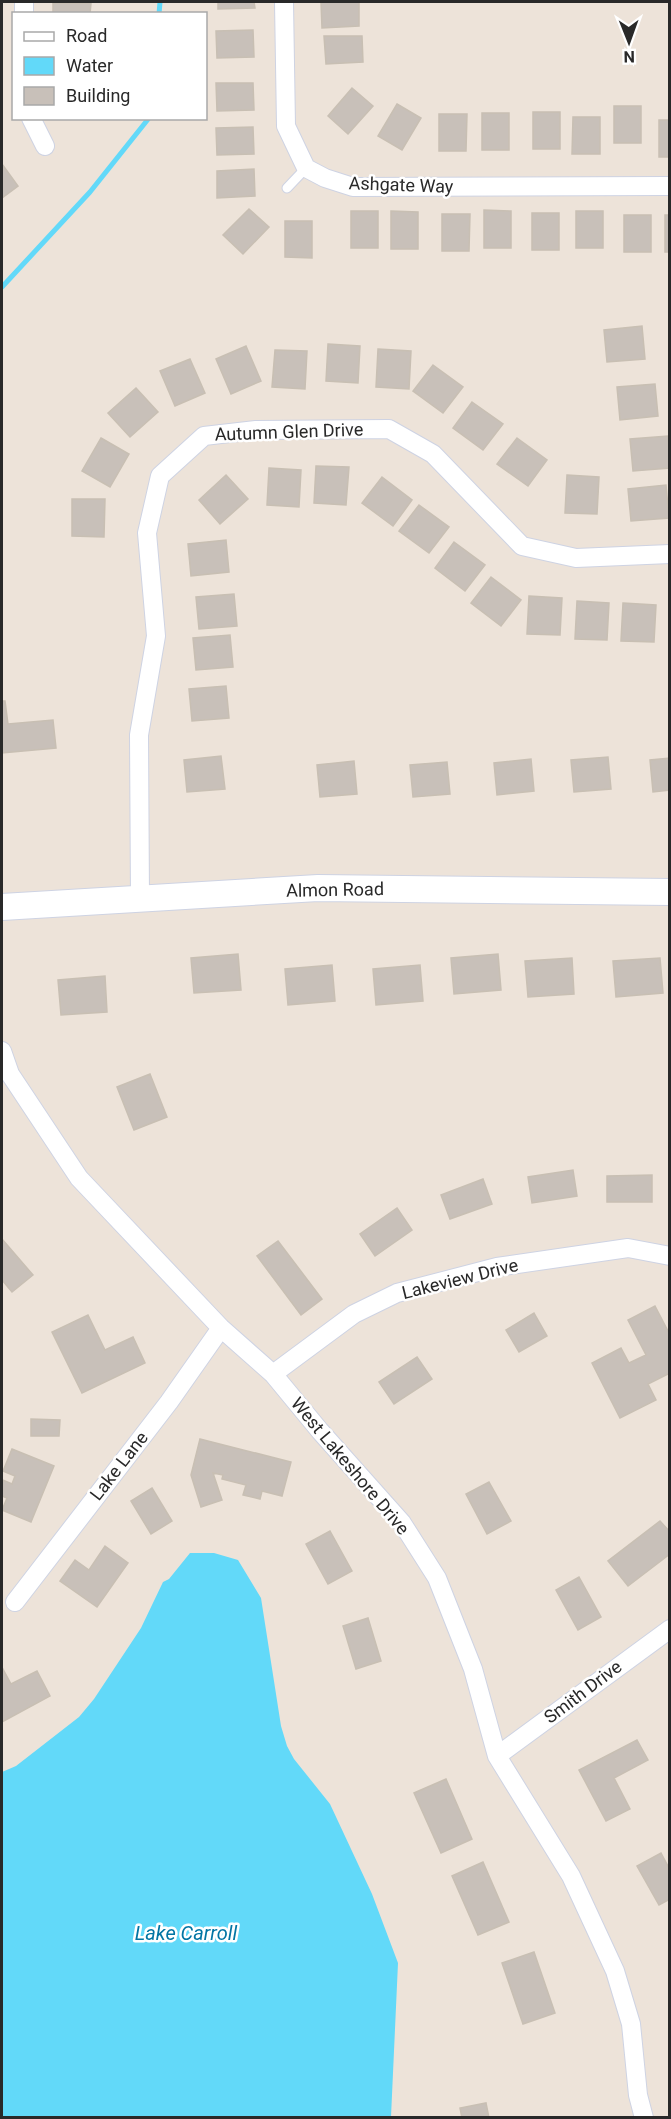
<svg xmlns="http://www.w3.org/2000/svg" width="671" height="2119" viewBox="0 0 671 2119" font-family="Roboto,sans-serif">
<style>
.water{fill:#62d9f9}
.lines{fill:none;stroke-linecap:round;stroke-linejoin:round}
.stream{stroke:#62d9f9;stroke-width:5}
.building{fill:#c8c0b9;stroke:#c8bfb3;stroke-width:1.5}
.lane-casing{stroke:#ced3e3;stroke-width:11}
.street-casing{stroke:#ced3e3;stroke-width:20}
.secondary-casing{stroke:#ced3e3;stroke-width:28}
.lane{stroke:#fff;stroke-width:9}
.street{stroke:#fff;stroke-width:18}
.secondary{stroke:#fff;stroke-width:26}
.labels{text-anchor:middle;stroke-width:5;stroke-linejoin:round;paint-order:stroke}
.street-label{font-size:18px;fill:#292929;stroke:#fff}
.water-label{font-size:20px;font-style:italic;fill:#0275a4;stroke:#fff}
</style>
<rect width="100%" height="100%" fill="#ede3d9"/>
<!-- water -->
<path class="water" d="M 190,1553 L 214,1553 L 238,1560 L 261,1598 L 281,1726 L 287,1746 L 294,1759 L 330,1804 L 372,1894 L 398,1963 L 391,2117 L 2,2117 L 2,1772 L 16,1766 L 79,1717 L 94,1699 L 141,1628 L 163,1582 L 169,1579 Z"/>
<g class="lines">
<!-- stream -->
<path class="stream" d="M 159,14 L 160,2
M 2,287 L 90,192 L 149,118"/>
</g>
<!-- building -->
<path class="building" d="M 218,2 L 254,2 L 255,8 L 218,9 Z
M 321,2 L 359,2 L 359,26 L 322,28 Z
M 53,3 L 91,3 L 90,14 L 53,14 Z
M 253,30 L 254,57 L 217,58 L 216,31 Z
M 324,36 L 362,36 L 363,62 L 326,64 Z
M 216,83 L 253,83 L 254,110 L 217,111 Z
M 352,88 L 373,106 L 348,134 L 328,116 Z
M 397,104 L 421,118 L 402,150 L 378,136 Z
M 614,106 L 641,106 L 641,143 L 614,143 Z
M 533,112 L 560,112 L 560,149 L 533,149 Z
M 482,113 L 509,113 L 509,150 L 482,150 Z
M 439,114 L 467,114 L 466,151 L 439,151 Z
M 573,117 L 600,117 L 600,154 L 572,154 Z
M 659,120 L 670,120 L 670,157 L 659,157 Z
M 253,127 L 254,154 L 217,155 L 216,128 Z
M 2,164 L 18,186 L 2,198 Z
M 254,169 L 255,196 L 217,198 L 217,171 Z
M 249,209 L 269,227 L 243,254 L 223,235 Z
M 484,210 L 511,211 L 511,248 L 484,248 Z
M 351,211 L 378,211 L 378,248 L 351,248 Z
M 391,211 L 418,212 L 418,249 L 391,249 Z
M 576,211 L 603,211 L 603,248 L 576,248 Z
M 532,213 L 559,213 L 559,250 L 532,250 Z
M 442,214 L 470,214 L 469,251 L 442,251 Z
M 624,215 L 651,215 L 651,252 L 624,252 Z
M 665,215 L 670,215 L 670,252 L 665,252 Z
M 285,221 L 312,221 L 312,258 L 285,257 Z
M 642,326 L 645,359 L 607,362 L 604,330 Z
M 328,344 L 360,346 L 358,383 L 326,381 Z
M 246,346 L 261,381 L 231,394 L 216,359 Z
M 378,349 L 411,351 L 409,389 L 376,387 Z
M 275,350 L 307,351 L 305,389 L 272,387 Z
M 190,359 L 205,393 L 175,406 L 160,371 Z
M 433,365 L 463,387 L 443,413 L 413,391 Z
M 655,384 L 658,416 L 620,420 L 617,387 Z
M 136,388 L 158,412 L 130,437 L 108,413 Z
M 472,402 L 503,424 L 483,450 L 453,428 Z
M 668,436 L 670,468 L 633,471 L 630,439 Z
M 101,438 L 129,454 L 110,487 L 82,471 Z
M 517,438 L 547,460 L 528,486 L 497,464 Z
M 316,466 L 349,467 L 346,505 L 314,503 Z
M 269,468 L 301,470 L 299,507 L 267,505 Z
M 226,475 L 248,499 L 220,524 L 199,500 Z
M 567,475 L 599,477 L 597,514 L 565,513 Z
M 382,477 L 412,500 L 393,526 L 362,503 Z
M 666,485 L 669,518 L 631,521 L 628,489 Z
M 72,499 L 105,499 L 104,537 L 72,536 Z
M 419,505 L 449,527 L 429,553 L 399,531 Z
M 226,540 L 229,572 L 191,576 L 188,544 Z
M 454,542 L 485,565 L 465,591 L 435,568 Z
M 491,577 L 521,600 L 501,626 L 471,603 Z
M 234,594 L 237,626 L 199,629 L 196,597 Z
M 529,596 L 562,598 L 560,635 L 527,634 Z
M 577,601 L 609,603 L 607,640 L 575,639 Z
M 623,603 L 656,605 L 654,642 L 621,641 Z
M 230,635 L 233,667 L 196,670 L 193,638 Z
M 226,686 L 229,718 L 192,721 L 189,689 Z
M 2,701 L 5,701 L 8,724 L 53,720 L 56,748 L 2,753 Z
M 221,756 L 225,789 L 187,792 L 184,760 Z
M 608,757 L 611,789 L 574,792 L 571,760 Z
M 670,758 L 670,790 L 653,792 L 650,760 Z
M 531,759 L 534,791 L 497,795 L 494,763 Z
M 354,761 L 357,794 L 320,797 L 317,765 Z
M 447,762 L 450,794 L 413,797 L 410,765 Z
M 238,954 L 241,990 L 194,993 L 191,958 Z
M 498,954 L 501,990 L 454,994 L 451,958 Z
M 572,958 L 574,994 L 528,997 L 525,961 Z
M 660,958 L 663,993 L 616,997 L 613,961 Z
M 332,965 L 335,1001 L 288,1005 L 285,969 Z
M 420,965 L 423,1001 L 376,1005 L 373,969 Z
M 105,976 L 107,1012 L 61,1015 L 58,980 Z
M 150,1074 L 167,1117 L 134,1130 L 117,1087 Z
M 573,1170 L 577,1196 L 532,1203 L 528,1177 Z
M 652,1175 L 652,1202 L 607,1202 L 607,1176 Z
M 483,1179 L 492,1204 L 450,1219 L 441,1195 Z
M 397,1208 L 412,1230 L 375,1256 L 360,1234 Z
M 2,1239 L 33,1275 L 12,1292 L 2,1280 Z
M 278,1241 L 322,1299 L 301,1315 L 257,1256 Z
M 655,1306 L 670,1335 L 670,1373 L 648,1384 L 656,1400 L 620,1418 L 592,1363 L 621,1348 L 629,1363 L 646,1355 L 628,1320 Z
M 534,1313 L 547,1336 L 519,1352 L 506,1330 Z
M 88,1315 L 105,1350 L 133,1337 L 145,1363 L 82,1393 L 52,1332 Z
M 417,1357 L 432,1379 L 394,1404 L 379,1382 Z
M 31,1419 L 60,1420 L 59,1436 L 31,1436 Z
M 200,1439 L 291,1462 L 282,1496 L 262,1491 L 260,1499 L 243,1495 L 246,1485 L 222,1479 L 223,1475 L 213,1473 L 222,1500 L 201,1507 L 191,1475 Z
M 12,1449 L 54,1466 L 31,1522 L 2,1510 L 7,1498 L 2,1496 L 3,1480 L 12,1484 L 15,1476 L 3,1471 Z
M 489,1482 L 511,1521 L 487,1534 L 466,1494 Z
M 152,1488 L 172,1521 L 151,1534 L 131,1501 Z
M 660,1521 L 670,1532 L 670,1554 L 628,1586 L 608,1561 Z
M 330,1531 L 352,1571 L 328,1584 L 306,1544 Z
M 105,1546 L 128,1563 L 97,1607 L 60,1581 L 75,1560 L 89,1570 Z
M 579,1577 L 601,1617 L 578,1630 L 556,1590 Z
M 368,1618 L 381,1661 L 356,1669 L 343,1626 Z
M 3,1669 L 11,1684 L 37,1671 L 50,1696 L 2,1722 L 2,1670 Z
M 637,1740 L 648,1760 L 614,1778 L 630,1809 L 606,1821 L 579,1770 Z
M 446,1779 L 472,1839 L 441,1853 L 414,1793 Z
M 661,1853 L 670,1870 L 670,1899 L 659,1905 L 637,1866 Z
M 483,1862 L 509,1922 L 478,1935 L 452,1876 Z
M 534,1952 L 555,2013 L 523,2024 L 502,1963 Z
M 486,2103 L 489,2118 L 462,2118 L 460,2108 Z"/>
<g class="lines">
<defs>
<path id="lane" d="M 287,188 L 306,168"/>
<path id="street" d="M 24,2 L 24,14
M 284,2 L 286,126 L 306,168 L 325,178 L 353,187 L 670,186
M 31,118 L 45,146
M 140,899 L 139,735 L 156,636 L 147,533 L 160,476 L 204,436 L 256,430 L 389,429 L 433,454 L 522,546 L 576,558 L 670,554
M 2,1051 L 10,1074 L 79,1178 L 221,1328 L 273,1374 L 320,1431 L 402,1523 L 437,1578 L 473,1669 L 497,1756 L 571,1876 L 615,1971 L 631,2024 L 638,2095 L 644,2118
M 273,1374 L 354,1314 L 397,1293 L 497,1267 L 628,1248 L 670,1256
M 15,1602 L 169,1402 L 221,1328
M 497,1756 L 670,1629"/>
<path id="secondary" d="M 2,907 L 318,888 L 670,892"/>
</defs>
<!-- lane casing -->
<use href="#lane" class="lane-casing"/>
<!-- street casing -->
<use href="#street" class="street-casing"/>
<!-- secondary casing -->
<use href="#secondary" class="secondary-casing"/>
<!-- lane -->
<use href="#lane" class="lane"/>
<!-- street -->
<use href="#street" class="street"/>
<!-- secondary -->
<use href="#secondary" class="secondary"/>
</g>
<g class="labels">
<!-- street labels -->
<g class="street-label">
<text transform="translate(401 185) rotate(2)" y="6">Ashgate Way</text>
<text transform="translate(289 432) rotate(-2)" y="6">Autumn Glen Drive</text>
<text transform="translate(335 890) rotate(-1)" y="6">Almon Road</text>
<text transform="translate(460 1279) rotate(-14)" y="6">Lakeview Drive</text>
<text transform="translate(119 1466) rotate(-52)" y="6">Lake Lane</text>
<text transform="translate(350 1466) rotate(50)" y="6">West Lakeshore Drive</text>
<text transform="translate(583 1692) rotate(-37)" y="6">Smith Drive</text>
</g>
<!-- water labels -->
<g class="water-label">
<text x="186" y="1940">Lake Carroll</text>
</g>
</g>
<!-- border -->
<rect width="671" height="2119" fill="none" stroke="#292929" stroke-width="6"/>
<!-- legend -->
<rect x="12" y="12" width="195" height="108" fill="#ffffff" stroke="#a9a9a9" stroke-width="1.5"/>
<rect x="24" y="32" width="30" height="9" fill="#ffffff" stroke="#a9a9a9" stroke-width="1.5"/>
<text x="66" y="42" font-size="18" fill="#292929">Road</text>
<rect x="24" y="57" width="30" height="18" fill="#62d9f9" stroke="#a9a9a9" stroke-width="1.5"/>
<text x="66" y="72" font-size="18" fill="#292929">Water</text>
<rect x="24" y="87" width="30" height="18" fill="#c8c0b9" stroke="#a9a9a9" stroke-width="1.5"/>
<text x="66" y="102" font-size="18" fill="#292929">Building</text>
<!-- north arrow -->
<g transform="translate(629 42) rotate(179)" stroke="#ffffff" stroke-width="4.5" paint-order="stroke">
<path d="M0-4.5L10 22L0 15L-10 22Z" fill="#292929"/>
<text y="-9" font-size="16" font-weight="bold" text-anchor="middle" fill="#292929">N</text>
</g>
</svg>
